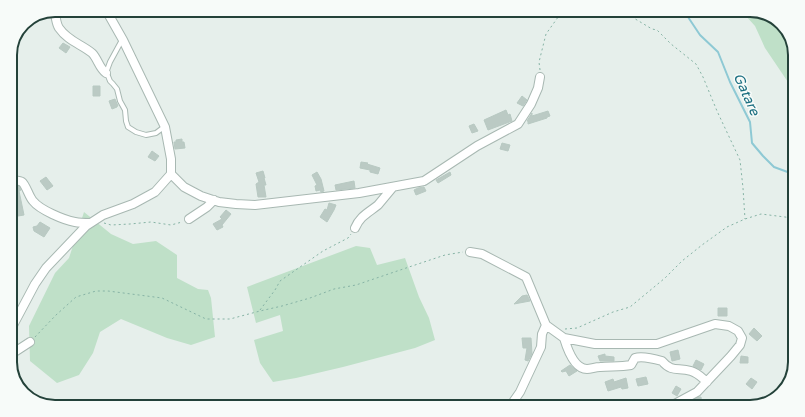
<svg xmlns="http://www.w3.org/2000/svg" width="805" height="417" viewBox="0 0 805 417" font-family="'Varela Round',sans-serif">
<style>
.green{fill:#bfe0c8}
.lines{fill:none;stroke-linecap:round;stroke-linejoin:round}
.stream{stroke:#8ec9d4;stroke-width:2}
.building{fill:#bbcac4;stroke:#b8c9c2}
.lane-casing{stroke:#a8b8b2;stroke-width:6}
.street-casing{stroke:#a8b8b2;stroke-width:10}
.path{stroke:#86b3a5;stroke-width:1;stroke-dasharray:2 3;stroke-linecap:butt}
.lane{stroke:#fff;stroke-width:4}
.street{stroke:#fff;stroke-width:8}
.labels{text-anchor:middle;stroke-width:3;stroke-linejoin:round;paint-order:stroke}
.water-label{font-size:14px;font-style:italic;fill:#1c6f80;stroke:#f7fbf9}
.rim{fill:none;stroke:#24423a;stroke-width:2}
</style>
<rect width="100%" height="100%" fill="#e6efeb"/>
<!-- green -->
<path class="green" d="M 745,15 L 770,15 L 787,30 L 795,53 L 794,91 L 765,48 L 755,26 Z
M 84,212 L 111,234 L 133,244 L 156,241 L 177,255 L 177,278 L 198,289 L 208,290 L 211,298 L 215,337 L 191,345 L 167,338 L 121,319 L 100,332 L 93,353 L 79,375 L 57,383 L 30,361 L 29,326 L 55,273 L 69,258 Z
M 356,246 L 370,248 L 377,265 L 405,258 L 419,297 L 429,318 L 435,340 L 415,348 L 343,367 L 296,378 L 273,382 L 260,363 L 254,340 L 283,331 L 280,315 L 256,323 L 247,287 Z"/>
<g class="lines">
<!-- stream -->
<path class="stream" d="M 686,14 L 700,35 L 718,52 L 730,82 L 750,122 L 752,143 L 763,156 L 774,167 L 793,174"/>
</g>
<!-- building -->
<path class="building" d="M 63,43 L 70,47 L 66,53 L 59,48 Z
M 93,86 L 100,86 L 100,96 L 93,96 Z
M 522,96 L 527,100 L 523,106 L 517,103 Z
M 115,99 L 118,106 L 117,106 L 117,107 L 112,109 L 109,101 Z
M 506,110 L 508,115 L 510,114 L 512,121 L 488,130 L 484,120 Z
M 548,111 L 550,116 L 547,117 L 547,118 L 528,124 L 528,121 L 527,121 L 532,113 L 532,116 Z
M 474,124 L 478,131 L 472,133 L 469,126 Z
M 182,139 L 182,142 L 184,142 L 185,148 L 175,149 L 174,142 L 176,142 L 176,140 Z
M 502,143 L 510,145 L 508,151 L 500,149 Z
M 152,151 L 159,156 L 155,161 L 148,157 Z
M 361,162 L 368,163 L 367,164 L 380,168 L 378,174 L 370,172 L 370,170 L 360,168 Z
M 263,171 L 265,178 L 264,178 L 266,185 L 264,185 L 266,197 L 258,197 L 256,184 L 259,182 L 256,173 Z
M 317,172 L 321,179 L 324,191 L 321,192 L 320,190 L 316,191 L 315,186 L 317,185 L 312,175 Z
M 450,172 L 451,175 L 438,183 L 436,180 Z
M 46,177 L 53,186 L 47,190 L 40,181 Z
M 354,181 L 355,188 L 336,190 L 335,185 Z
M 12,186 L 19,186 L 21,190 L 19,191 L 24,215 L 18,216 L 15,201 L 17,201 Z
M 424,187 L 426,191 L 416,195 L 414,190 L 418,188 Z
M 329,203 L 336,205 L 334,210 L 327,222 L 320,217 L 325,209 L 327,210 Z
M 226,210 L 231,214 L 222,225 L 223,227 L 217,230 L 213,224 L 222,219 L 220,217 Z
M 40,222 L 50,228 L 44,237 L 34,231 L 33,227 L 37,226 Z
M 527,295 L 530,301 L 514,304 L 522,296 Z
M 718,308 L 727,308 L 727,316 L 718,316 Z
M 754,328 L 762,336 L 757,341 L 749,334 Z
M 522,338 L 531,338 L 532,354 L 528,361 L 525,360 L 527,348 L 523,348 Z
M 678,350 L 680,359 L 672,361 L 670,352 Z
M 605,354 L 605,356 L 614,357 L 614,361 L 600,361 L 598,356 Z
M 741,356 L 748,357 L 748,363 L 740,363 Z
M 696,360 L 704,364 L 701,370 L 693,366 Z
M 570,365 L 577,371 L 569,376 L 566,371 L 562,372 L 561,371 Z
M 646,377 L 648,384 L 638,386 L 636,379 Z
M 626,378 L 628,388 L 622,389 L 621,387 L 608,391 L 605,382 L 613,379 L 614,382 Z
M 751,378 L 757,382 L 752,389 L 746,384 Z
M 676,386 L 681,389 L 677,396 L 672,393 Z
M 698,397 L 701,397 L 702,406 L 697,406 L 693,404 L 693,400 Z"/>
<g class="lines">
<defs>
<path id="lane" d="M 122,40 L 110,62 L 106,73 L 108,76 L 110,81 L 113,84 L 117,89 L 120,101 L 125,110 L 126,121 L 128,127 L 136,132 L 146,135 L 156,133 L 164,127"/>
<path id="street" d="M 54,11 C 56,16 56,24 59,28 C 68,41 81,44 92,53 C 98,59 99,68 106,73
M 171,174 L 184,187 L 201,196 L 219,202 L 236,204 L 255,205 L 359,193 L 424,181 L 477,146 L 518,124 L 531,104 L 538,88 L 540,77
M 10,180 C 14,181 19,180 22,182 C 26,185 29,197 33,201 C 40,210 64,220 75,222 C 80,223 85,223 90,223
M 189,219 L 207,207 L 214,200
M 355,228 C 360,216 368,213 378,205 C 383,199 388,193 393,187
M 470,252 L 482,254 L 526,277 L 546,325 L 542,334 L 541,347 L 520,392 L 511,405
M 546,325 L 564,338 L 595,344 L 657,344 L 715,324 L 729,326 L 738,331 L 742,338 L 740,345 L 731,356 L 697,392 L 671,406
M 10,331 L 35,284 L 46,268 L 86,226 L 103,215 L 133,204 L 155,192 L 171,174 L 171,159 L 165,127 L 123,40 L 106,10
M 564,338 C 567,348 574,369 587,369 C 591,369 595,367 600,367 C 610,366 620,367 631,365 L 635,358 C 641,356 655,359 662,361 C 672,373 678,367 691,371 C 698,373 702,378 707,382
M 10,355 L 30,342"/>
</defs>
<!-- lane casing -->
<use href="#lane" class="lane-casing"/>
<!-- street casing -->
<use href="#street" class="street-casing"/>
<!-- path -->
<path class="path" d="M 627,14 L 652,29 L 657,30 L 671,44 L 696,64 L 703,77 L 717,111 L 740,160 L 743,188 L 745,219
M 540,70 L 539,62 L 546,34 L 561,13
M 104,223 L 111,225 L 130,224 L 151,222 L 171,225 L 182,222
M 260,310 L 275,290 L 280,281 L 323,251 L 348,238 L 351,234
M 565,329 L 577,328 L 613,312 L 630,307 L 665,278 L 682,261 L 702,245 L 727,227 L 745,219 L 761,214 L 793,218
M 35,337 L 56,315 L 76,297 L 96,291 L 108,291 L 162,298 L 206,319 L 230,319 L 260,311 L 282,306 L 310,298 L 334,289 L 356,285 L 412,266 L 445,255 L 463,252"/>
<!-- lane -->
<use href="#lane" class="lane"/>
<!-- street -->
<use href="#street" class="street"/>
</g>
<g class="labels">
<!-- water labels -->
<g class="water-label">
<text transform="translate(747 94) rotate(66)" y="5">Gatare</text>
</g>
</g>
<!-- crop -->
<path d="M0 0H805V417H0ZM55 17H750A38 38 0 0 1 788 55V362A38 38 0 0 1 750 400H55A38 38 0 0 1 17 362V55A38 38 0 0 1 55 17Z" fill="#f7fbf9" fill-rule="evenodd"/>
<path class="rim" d="M55 17H750A38 38 0 0 1 788 55V362A38 38 0 0 1 750 400H55A38 38 0 0 1 17 362V55A38 38 0 0 1 55 17Z"/>
</svg>
